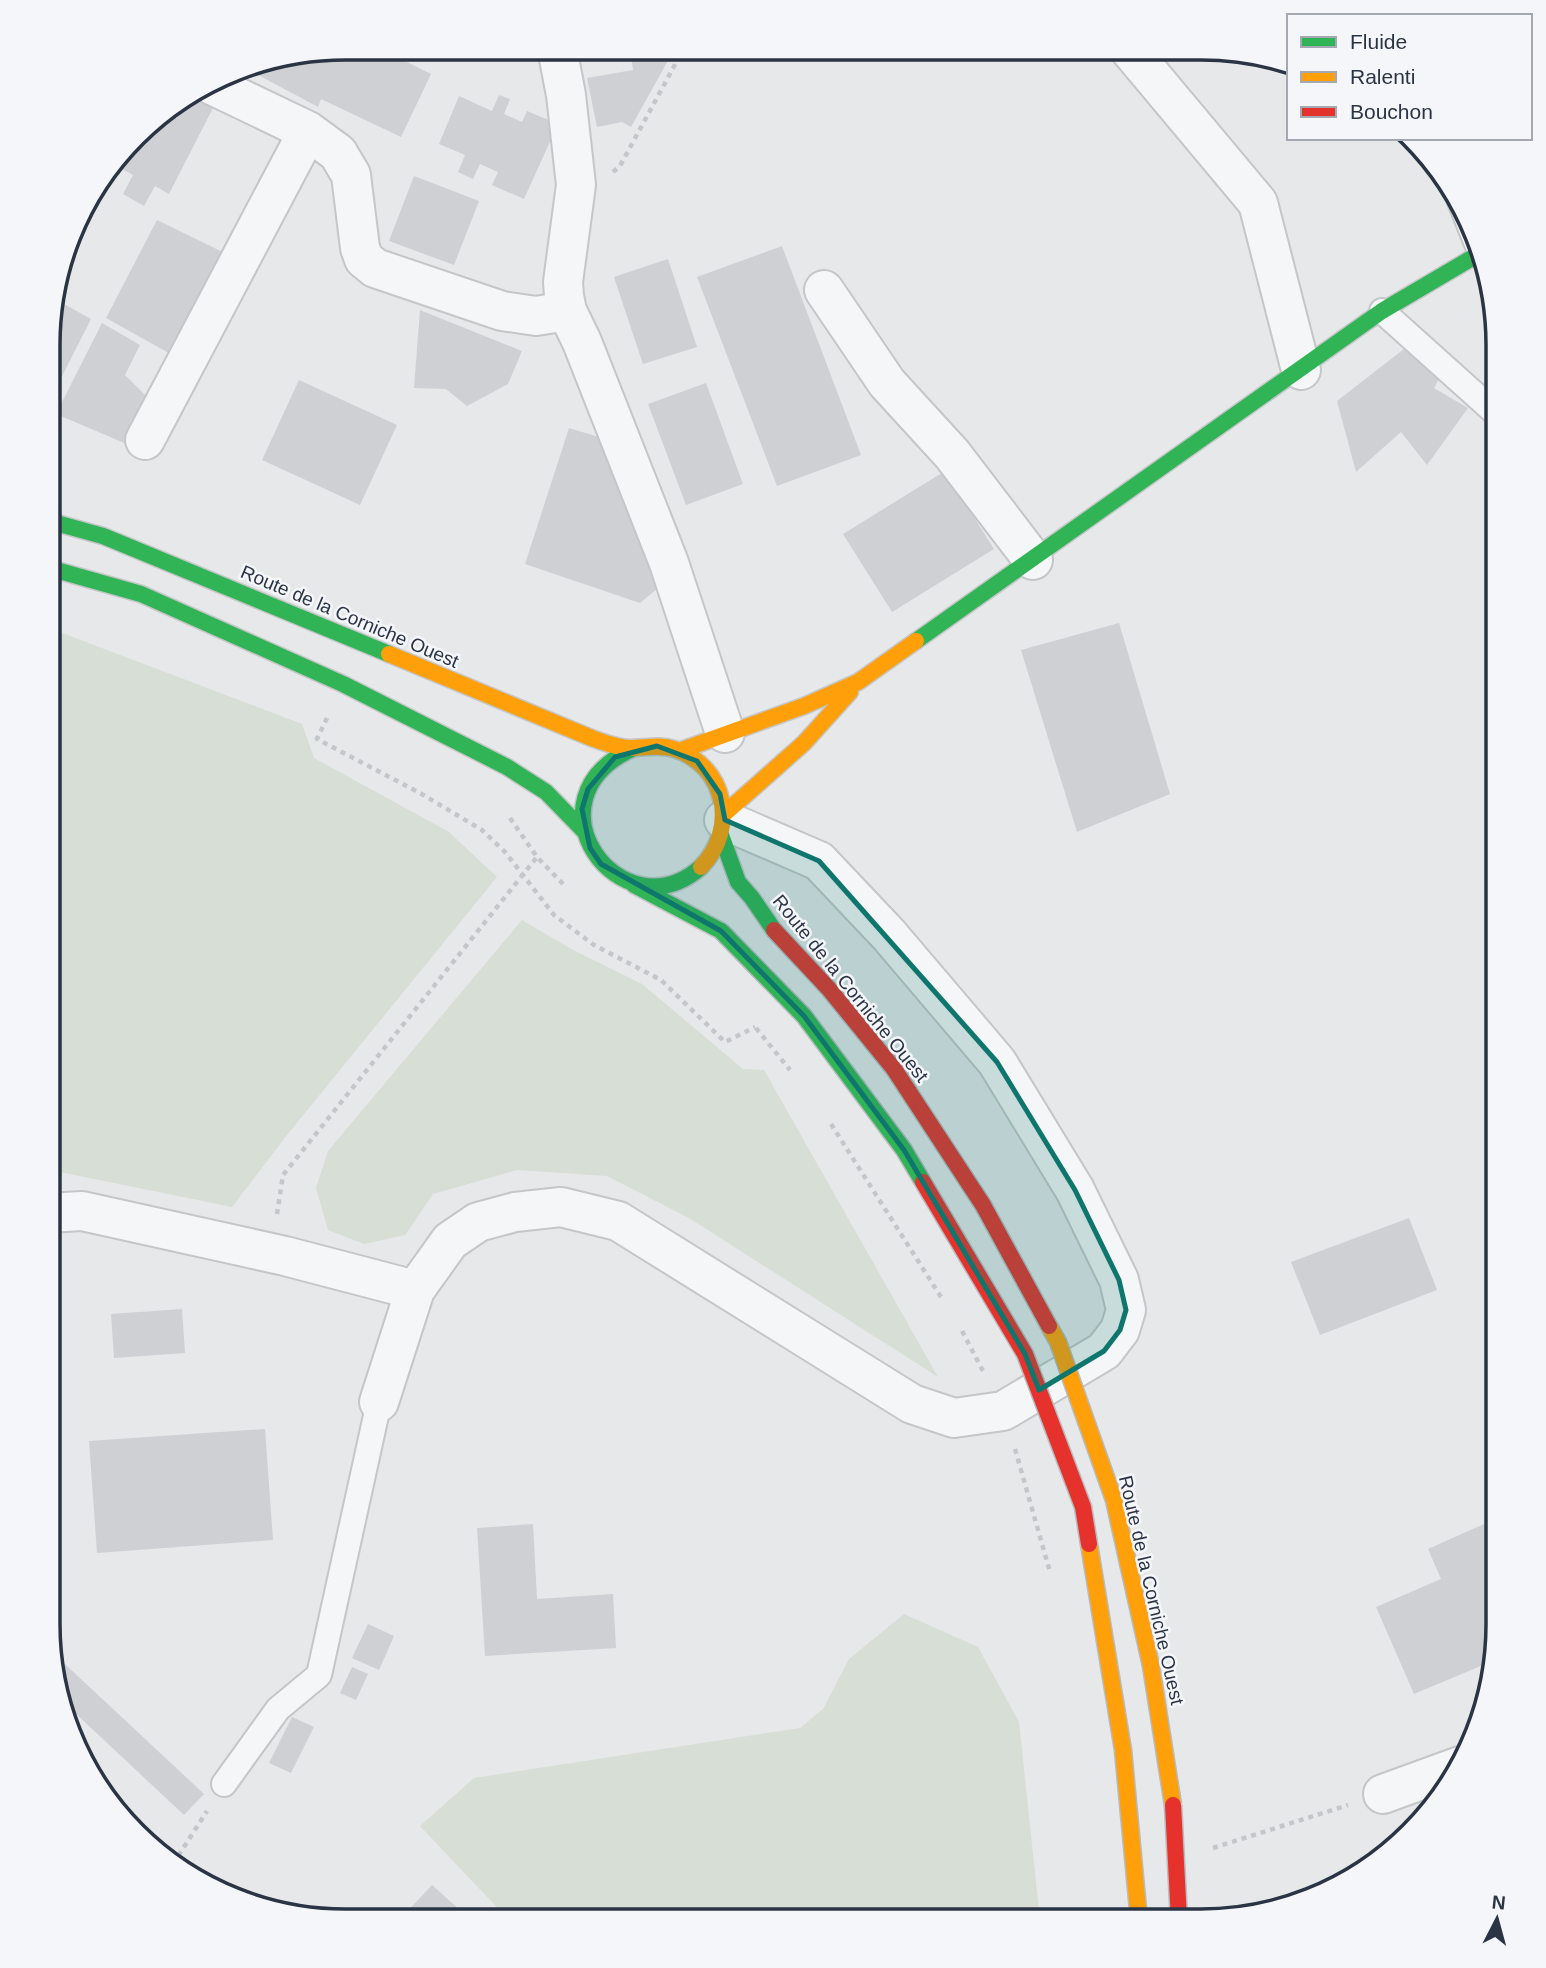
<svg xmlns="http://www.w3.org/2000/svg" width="1546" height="1968" viewBox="0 0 1546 1968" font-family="Helvetica,sans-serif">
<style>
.green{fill:#d6ded6}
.building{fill:#ced0d3}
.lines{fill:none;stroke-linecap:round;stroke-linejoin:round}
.lane-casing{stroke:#c4c6c8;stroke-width:28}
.street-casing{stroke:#c4c6c8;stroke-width:42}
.fast-casing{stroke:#c4c6c8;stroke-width:19}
.slow-casing{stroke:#c4c6c8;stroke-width:19}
.path{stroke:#c5c6ca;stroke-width:4.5;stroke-dasharray:5 5;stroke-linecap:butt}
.lane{stroke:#f5f6f7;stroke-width:24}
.street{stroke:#f5f6f7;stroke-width:38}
.fast{stroke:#30b455;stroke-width:16}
.slow{stroke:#ff9f0a;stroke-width:16}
.fast-bridge-casing{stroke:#b8bbbf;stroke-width:19;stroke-linecap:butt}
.slow-bridge-casing{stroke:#b8bbbf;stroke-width:19;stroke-linecap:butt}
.jam-bridge-casing{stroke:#b8bbbf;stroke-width:19;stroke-linecap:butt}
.fast-bridge{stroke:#30b455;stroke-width:16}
.slow-bridge{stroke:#ff9f0a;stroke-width:16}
.jam-bridge{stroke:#e5322d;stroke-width:16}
.marked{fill:#0f766e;fill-opacity:0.2;stroke:#0f766e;stroke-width:5;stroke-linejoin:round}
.labels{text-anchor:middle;stroke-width:5;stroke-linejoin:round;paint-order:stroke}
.street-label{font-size:19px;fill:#2b3445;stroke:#f4f6f9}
.rim{fill:none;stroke:#2b3445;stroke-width:3.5}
</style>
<rect width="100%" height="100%" fill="#e6e8ea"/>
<!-- green -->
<path class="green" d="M 49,628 L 302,724 L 314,758 L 449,832 L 497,877 L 287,1135 L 232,1207 L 50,1170 L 48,1110 Z
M 522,920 L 573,950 L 642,984 L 743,1069 L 764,1070 L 938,1377 L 689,1218 L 607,1176 L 517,1170 L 433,1194 L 405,1235 L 364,1244 L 328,1230 L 316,1188 L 328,1151 Z
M 904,1614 L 978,1647 L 1019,1722 L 1040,1920 L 509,1920 L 420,1826 L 474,1778 L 800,1728 L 823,1709 L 849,1659 Z"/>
<!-- building -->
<path class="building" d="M 345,47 L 349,47 L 372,60 L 379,48 L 431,74 L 401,137 L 321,99 L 318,107 L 243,67 L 249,63 Z
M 630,48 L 675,48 L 631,127 L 622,122 L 597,127 L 587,78 L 633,70 Z
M 198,92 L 215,104 L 169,194 L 155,186 L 144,206 L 123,194 L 133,175 L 113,164 L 149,121 L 168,110 L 177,113 L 182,102 Z
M 499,95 L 510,99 L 504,114 L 522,122 L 527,111 L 558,124 L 524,199 L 492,185 L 498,172 L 480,164 L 473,179 L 458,172 L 465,155 L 439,144 L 459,96 L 492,111 Z
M 414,176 L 479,201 L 454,265 L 389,241 Z
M 157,220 L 235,258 L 183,361 L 106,318 Z
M 782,246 L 861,455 L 777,486 L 697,277 Z
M 668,259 L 697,347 L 643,364 L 614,277 Z
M 53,298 L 91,319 L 50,400 L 50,306 Z
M 420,310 L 522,351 L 508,384 L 467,406 L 446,389 L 414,388 Z
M 102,323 L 140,345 L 125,375 L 152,402 L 129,445 L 56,414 Z
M 1404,349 L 1440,377 L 1434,388 L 1468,408 L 1427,465 L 1401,432 L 1356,472 L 1337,401 Z
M 299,380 L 397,425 L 360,505 L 262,460 Z
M 706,383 L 743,484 L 686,505 L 648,404 Z
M 569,428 L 609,440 L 663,584 L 640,603 L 525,564 Z
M 945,471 L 994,549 L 892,612 L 843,534 Z
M 1119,623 L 1170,794 L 1077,832 L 1021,650 Z
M 1409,1218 L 1437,1290 L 1320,1335 L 1291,1262 Z
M 182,1309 L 185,1353 L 114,1358 L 111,1314 Z
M 265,1429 L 273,1540 L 97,1553 L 89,1441 Z
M 533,1524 L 537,1599 L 613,1594 L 616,1648 L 485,1656 L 477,1528 Z
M 1484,1524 L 1498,1557 L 1498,1642 L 1495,1660 L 1414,1694 L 1376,1607 L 1441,1579 L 1428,1549 Z
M 368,1624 L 394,1636 L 379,1670 L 352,1658 Z
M 51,1651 L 204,1794 L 184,1815 L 57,1696 Z
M 352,1667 L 368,1674 L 356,1700 L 340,1693 Z
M 292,1717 L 314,1727 L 291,1773 L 269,1763 Z
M 432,1885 L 471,1920 L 407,1920 L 403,1916 Z"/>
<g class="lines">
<defs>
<path id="lane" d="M 1457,194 L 1481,254
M 1382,311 L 1499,416
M 224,1784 L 278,1709 L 319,1675 L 379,1402"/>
<path id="street" d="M 557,48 L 566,95 L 576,185 L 563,282 L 564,296 L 567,311 L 582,342 L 669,563 L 725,733
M 1130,50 L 1258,203 L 1301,370
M 212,85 L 308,131 L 338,153 L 351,175 L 360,248 L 364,259 L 375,268 L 502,311 L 536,316 L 567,311
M 824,290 L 887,383 L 952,454 L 1033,560
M 145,440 L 308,131
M 48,1213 L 82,1211 L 285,1256 L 415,1290
M 379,1402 L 415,1290 L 450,1241 L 478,1222 L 515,1212 L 561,1207 L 618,1221 L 912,1404 L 954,1418 L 1003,1411 L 1104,1351 L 1120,1330 L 1126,1310 L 1119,1280 L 1075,1190 L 997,1062 L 889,935 L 819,861 L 724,820
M 1383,1794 L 1460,1766"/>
<path id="fast" d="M 49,521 L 103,536 L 389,654
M 49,568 L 141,594 L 343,684 L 507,767 L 546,792 L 584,831
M 916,641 L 1382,311 L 1482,252
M 634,748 C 520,799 621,937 701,867
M 721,835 L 738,882 L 752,898 L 774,930
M 634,885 L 721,931"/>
<path id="slow" d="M 389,654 L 594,739 C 606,743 618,748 631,748 C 646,748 659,744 674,749 C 727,766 738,829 701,867
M 679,751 L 804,706 L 858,682 L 916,641
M 724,814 L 804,743 L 850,692"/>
</defs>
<!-- lane casing -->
<use href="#lane" class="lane-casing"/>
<!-- street casing -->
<use href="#street" class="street-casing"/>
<!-- fast casing -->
<use href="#fast" class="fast-casing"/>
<!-- slow casing -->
<use href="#slow" class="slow-casing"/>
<!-- path -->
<path class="path" d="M 613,172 L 620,166 L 684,48
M 327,718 L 317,739 L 420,793 L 482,830 L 505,852 L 554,915 L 594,945 L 661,980 L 725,1042 L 755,1027
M 510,818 L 537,857 L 566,887
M 756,1028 L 790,1070
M 831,1124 L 941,1297
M 277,1214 L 283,1175 L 537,857
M 962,1331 L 984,1373
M 1015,1449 L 1050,1572
M 1213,1848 L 1348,1805
M 173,1864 L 207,1811"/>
<!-- lane -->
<use href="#lane" class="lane"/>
<!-- street -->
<use href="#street" class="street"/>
<!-- fast -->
<use href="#fast" class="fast"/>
<!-- slow -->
<use href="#slow" class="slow"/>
<defs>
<path id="fast-bridge" d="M 721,931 L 804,1016 L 904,1150 L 923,1182"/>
<path id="slow-bridge" d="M 1049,1326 L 1058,1342 L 1114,1500 L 1151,1666 L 1173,1805
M 1089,1544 L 1123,1750 L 1139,1920"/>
<path id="jam-bridge" d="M 774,930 L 829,989 L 894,1069 L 983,1205 L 1049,1326
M 923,1182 L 1025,1354 L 1083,1507 L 1089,1544
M 1173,1805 L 1179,1920"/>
</defs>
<!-- fast-bridge casing -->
<use href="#fast-bridge" class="fast-bridge-casing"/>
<!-- slow-bridge casing -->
<use href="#slow-bridge" class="slow-bridge-casing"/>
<!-- jam-bridge casing -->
<use href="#jam-bridge" class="jam-bridge-casing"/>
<!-- fast-bridge -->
<use href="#fast-bridge" class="fast-bridge"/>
<!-- slow-bridge -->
<use href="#slow-bridge" class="slow-bridge"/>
<!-- jam-bridge -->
<use href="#jam-bridge" class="jam-bridge"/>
</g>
<!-- marked area -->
<path class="marked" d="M 657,746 L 697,761 L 720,794 L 725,820 L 819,861 L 997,1062 L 1075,1190 L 1119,1280 L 1126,1310 L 1120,1330 L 1104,1351 L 1039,1390 L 1025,1354 L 904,1150 L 804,1016 L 721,931 L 601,864 L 590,848 L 582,809 L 588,789 L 615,757 Z"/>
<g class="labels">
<!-- street labels -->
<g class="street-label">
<text transform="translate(350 616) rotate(23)" y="7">Route de la Corniche Ouest</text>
<text transform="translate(851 988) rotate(51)" y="7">Route de la Corniche Ouest</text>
<text transform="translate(1152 1590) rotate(77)" y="7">Route de la Corniche Ouest</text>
</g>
</g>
<!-- crop -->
<path d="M0 0H1546V1968H0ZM345 60H1201A285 285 0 0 1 1486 345V1624A285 285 0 0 1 1201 1909H345A285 285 0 0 1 60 1624V345A285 285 0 0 1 345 60Z" fill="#f4f6f9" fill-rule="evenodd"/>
<path class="rim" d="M345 60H1201A285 285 0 0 1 1486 345V1624A285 285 0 0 1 1201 1909H345A285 285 0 0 1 60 1624V345A285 285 0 0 1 345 60Z"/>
<!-- legend -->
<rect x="1287" y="14" width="245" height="126" fill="#f4f6f9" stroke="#a4a8b1" stroke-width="2"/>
<rect x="1301" y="37" width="35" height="10" fill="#30b455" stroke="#a4a8b1" stroke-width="2"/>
<text x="1350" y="49" font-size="21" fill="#2b3445">Fluide</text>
<rect x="1301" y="72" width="35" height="10" fill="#ff9f0a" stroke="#a4a8b1" stroke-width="2"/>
<text x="1350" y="84" font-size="21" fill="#2b3445">Ralenti</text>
<rect x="1301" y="107" width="35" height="10" fill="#e5322d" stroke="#a4a8b1" stroke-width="2"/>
<text x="1350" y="119" font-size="21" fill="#2b3445">Bouchon</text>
<!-- north arrow -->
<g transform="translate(1497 1919) rotate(6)" stroke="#f4f6f9" stroke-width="5" paint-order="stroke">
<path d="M0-5L12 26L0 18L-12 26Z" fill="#2b3445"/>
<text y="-10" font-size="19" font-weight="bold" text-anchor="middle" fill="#2b3445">N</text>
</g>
</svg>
